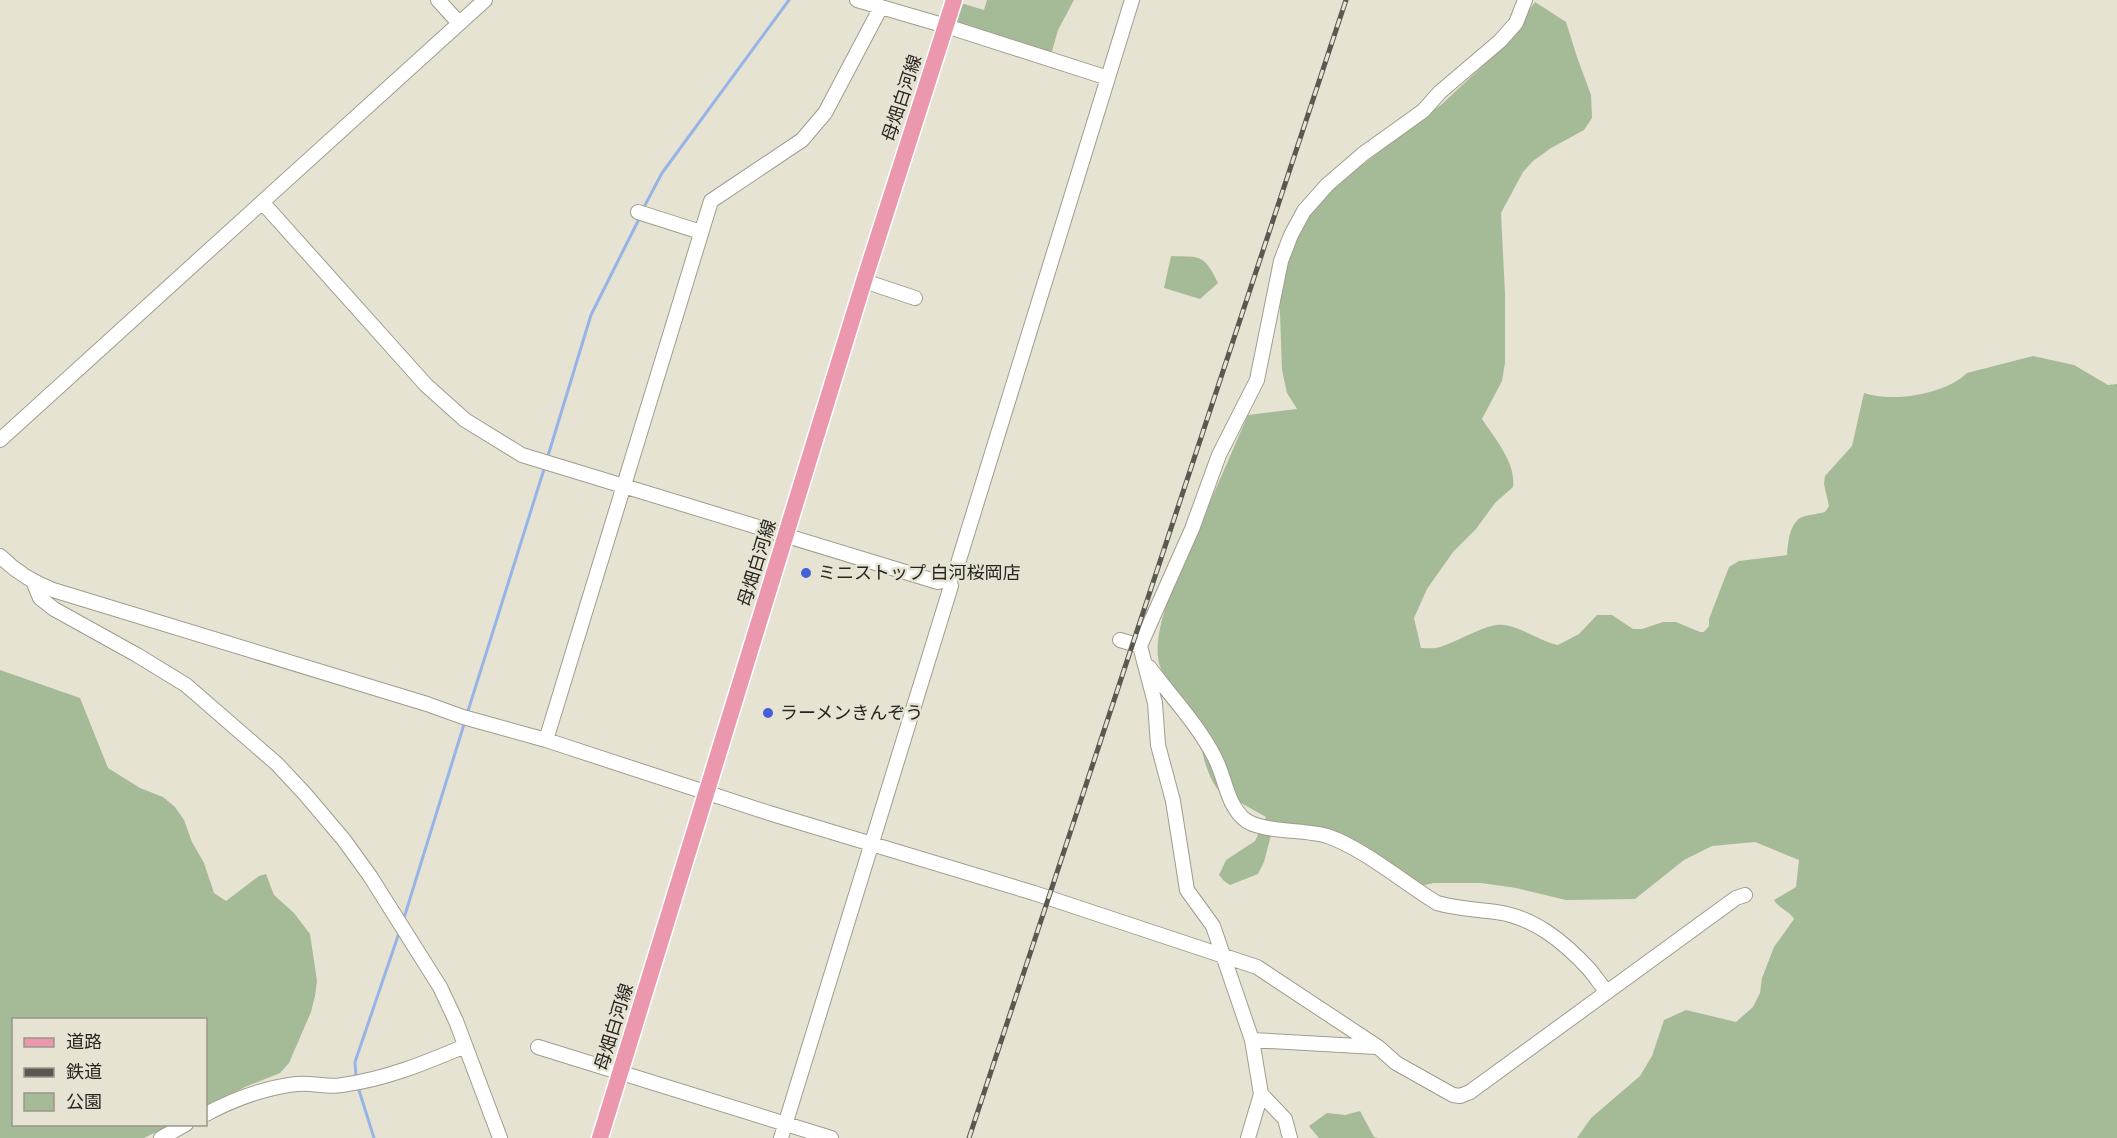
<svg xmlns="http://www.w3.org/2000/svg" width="2117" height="1138" viewBox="0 0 2117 1138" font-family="Figtree,'Noto Sans JP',sans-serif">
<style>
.green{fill:#a5ba97}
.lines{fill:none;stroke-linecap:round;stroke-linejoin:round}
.stream{stroke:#96b4e7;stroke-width:3}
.minor-casing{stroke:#a09c8d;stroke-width:16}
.major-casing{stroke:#fff;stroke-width:19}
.minor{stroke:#fff;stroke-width:14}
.major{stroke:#eb98af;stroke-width:16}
.rail-casing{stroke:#5a5850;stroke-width:5}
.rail{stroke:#e7e3d3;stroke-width:3;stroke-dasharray:9;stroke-linecap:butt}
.poi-dot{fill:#4461d4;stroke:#e7e3d3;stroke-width:2}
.labels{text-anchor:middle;stroke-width:5;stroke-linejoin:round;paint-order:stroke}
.street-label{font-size:18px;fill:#272520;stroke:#e7e3d3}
.poi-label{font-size:18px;fill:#272520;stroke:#e7e3d3;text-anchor:start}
</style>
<rect width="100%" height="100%" fill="#e7e3d3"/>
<!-- green -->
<path class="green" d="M 987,0 L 1074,0 L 1058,30 L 1050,58 L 953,26 L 961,3 L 984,10 Z
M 1535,2 L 1566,22 L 1577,57 L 1591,95 L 1592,118 L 1584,130 L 1551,148 L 1533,161 L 1523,172 L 1501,213 L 1505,294 L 1505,363 L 1502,381 L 1482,419 C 1495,439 1516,462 1513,487 L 1495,503 L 1476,529 L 1453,552 L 1427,589 L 1414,618 L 1421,648 C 1427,648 1434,649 1440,647 C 1459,641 1476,629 1496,625 C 1515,622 1538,641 1558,645 L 1579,634 L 1597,615 L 1612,615 L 1633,629 L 1642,629 L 1663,622 L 1676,622 L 1700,632 L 1704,632 L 1709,626 L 1709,619 L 1729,567 L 1739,561 L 1787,555 C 1788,543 1789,526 1800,518 C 1806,515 1818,514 1825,512 L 1829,506 L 1824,484 L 1825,476 L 1852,446 L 1864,393 C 1892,403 1946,394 1967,373 L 2033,356 L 2074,365 L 2108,385 L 2117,384 L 2117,1138 L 1577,1138 L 1591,1118 L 1640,1076 L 1652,1056 L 1664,1020 L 1686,1010 L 1736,1022 L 1753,1007 L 1760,993 L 1762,978 L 1774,947 L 1794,919 C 1789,910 1779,909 1774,900 L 1796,887 L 1799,860 L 1755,842 L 1712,846 L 1684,860 L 1635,899 L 1566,900 L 1516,888 L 1481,883 L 1433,883 L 1406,890 L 1350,852 L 1306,828 L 1274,824 L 1264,862 L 1258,874 L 1230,885 L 1224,881 L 1219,875 L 1226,860 L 1255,841 L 1266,817 L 1218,790 C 1201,767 1202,738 1191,712 C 1183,693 1161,681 1158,658 C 1154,620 1182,567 1197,532 C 1214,493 1231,454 1248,415 L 1297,409 L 1287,393 L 1282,370 L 1279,285 L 1302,221 L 1344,179 L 1442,104 L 1503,47 Z
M 1171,256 C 1201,257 1204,254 1218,283 L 1200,299 L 1164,288 Z
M 0,670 L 80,698 L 108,768 L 140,788 L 163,797 L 175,807 L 184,820 L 192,842 L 204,863 L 214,893 L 226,901 L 259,876 L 266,874 L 274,895 L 294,913 L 310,934 L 317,981 L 315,996 L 311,1012 L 289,1063 L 280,1073 L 245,1087 L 206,1107 L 206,1020 L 14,1020 L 14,1124 L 171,1125 L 144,1138 L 0,1138 Z
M 1360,1111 L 1374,1137 L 1379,1138 L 1319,1138 L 1309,1126 L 1327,1113 L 1345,1115 Z"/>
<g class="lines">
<!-- stream -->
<path class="stream" d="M 643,209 L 662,173 L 789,0
M 547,459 L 591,315 L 640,217
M 467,714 L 545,466
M 404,918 L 465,721
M 356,1077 L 355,1062 L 399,933
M 358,1087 L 374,1138"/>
<defs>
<path id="minor" d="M 438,0 L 459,23
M 857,0 L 946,26 L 1108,78
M 263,203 L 426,385 L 465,420 L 522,455 L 938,582 L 948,580 L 955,573 L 1132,0
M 638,212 L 701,232
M 864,281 L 915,298
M 0,440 L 485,0
M 0,556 C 16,572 32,582 53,590 L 427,704 L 463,717 L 546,740 L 769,813 L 1034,893 L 1257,967 L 1378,1047 L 1396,1063 L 1453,1095 L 1460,1096 L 1470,1092 L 1736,898 L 1745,895
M 34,583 L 40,598 L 54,609 L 137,655 L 186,685 L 277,764 L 305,794 L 344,840 L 370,876 L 440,987 L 456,1021 L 500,1138
M 1120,640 L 1140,646
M 1149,667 C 1170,695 1198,725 1214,756 C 1225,776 1226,802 1243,818 C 1258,833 1306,829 1327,836 C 1363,848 1404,883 1437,903 C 1457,909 1476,909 1496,912 C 1534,917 1564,942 1589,969 C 1595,976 1600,984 1606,991
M 546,740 C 600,560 657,381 711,201 L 802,140 L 825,113 L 881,7
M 1252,1040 L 1376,1047
M 538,1047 L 831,1138
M 1261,1094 L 1285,1119 L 1290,1138
M 206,1114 C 234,1099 264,1088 296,1084 C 312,1082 327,1088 342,1085 C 386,1079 425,1063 465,1046
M 161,1138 L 186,1124
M 781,1138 L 951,586 L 948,580
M 1248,1138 L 1261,1094 L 1252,1040 L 1213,926 L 1187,890 L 1173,801 L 1158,745 L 1155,703 L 1140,646 L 1192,529 L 1219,455 L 1257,380 L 1281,261 L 1291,235 L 1304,211 L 1327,185 L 1363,154 L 1423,111 L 1440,92 L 1500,41 L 1516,23 L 1525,0"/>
<path id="major" d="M 600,1138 L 864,281 L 954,0"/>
</defs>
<!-- minor casing -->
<use href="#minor" class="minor-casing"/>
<!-- major casing -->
<use href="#major" class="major-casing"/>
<!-- minor -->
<use href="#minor" class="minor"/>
<!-- major -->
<use href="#major" class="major"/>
<defs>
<path id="rail" d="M 969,1138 L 1346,0"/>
</defs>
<!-- rail casing -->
<use href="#rail" class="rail-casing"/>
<!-- rail -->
<use href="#rail" class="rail"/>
</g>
<!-- markers -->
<g class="poi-dot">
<circle cx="806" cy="573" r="6"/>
<circle cx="768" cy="713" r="6"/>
</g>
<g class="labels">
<!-- street labels -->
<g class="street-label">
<text transform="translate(902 98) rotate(-72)" y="6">母畑白河線</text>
<text transform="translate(757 563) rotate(-73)" y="6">母畑白河線</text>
<text transform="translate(614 1027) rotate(-73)" y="6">母畑白河線</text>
</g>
<!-- poi labels -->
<g class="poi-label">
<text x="818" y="579">ミニストップ 白河桜岡店</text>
<text x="780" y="719">ラーメンきんぞう</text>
</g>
</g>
<!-- legend -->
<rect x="12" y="1018" width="195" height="108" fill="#e7e3d3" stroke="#9a978b" stroke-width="1.5"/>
<rect x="24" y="1038" width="30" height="9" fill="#eb98af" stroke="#9a978b" stroke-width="1.5"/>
<text x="66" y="1048" font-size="18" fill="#272520">道路</text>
<rect x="24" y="1068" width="30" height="9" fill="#5a5850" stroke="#9a978b" stroke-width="1.5"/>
<text x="66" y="1078" font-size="18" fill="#272520">鉄道</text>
<rect x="24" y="1093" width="30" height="18" fill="#a5ba97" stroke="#9a978b" stroke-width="1.5"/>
<text x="66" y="1108" font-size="18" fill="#272520">公園</text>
</svg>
